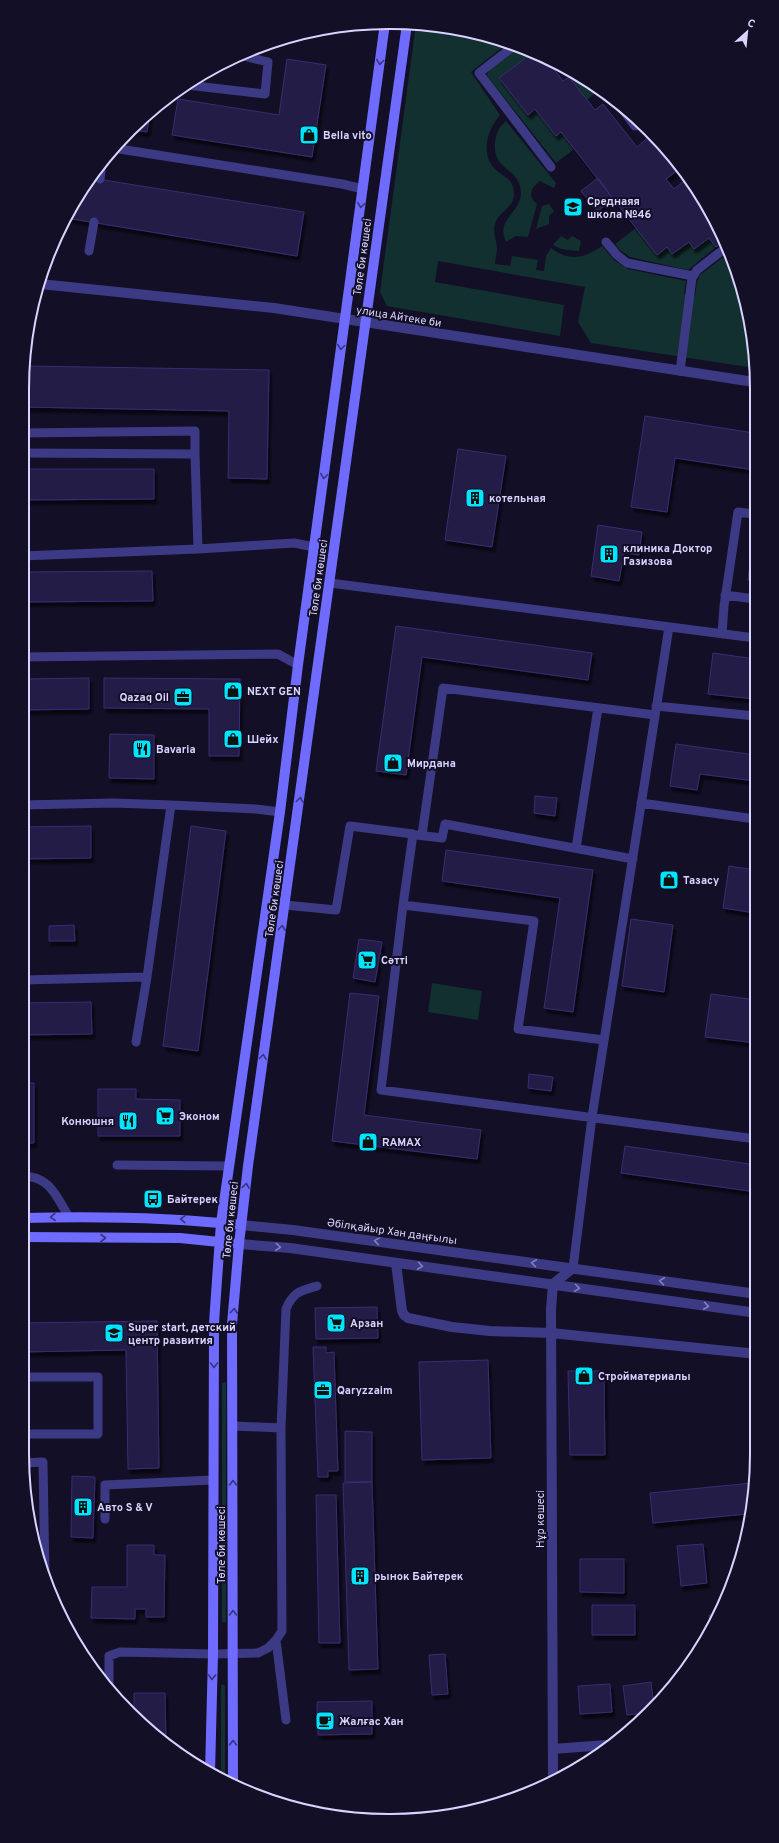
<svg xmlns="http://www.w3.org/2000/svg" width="779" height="1843" viewBox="0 0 779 1843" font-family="Overpass,sans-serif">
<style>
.green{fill:#12302f}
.building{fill:#241b47;stroke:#3b2d73;filter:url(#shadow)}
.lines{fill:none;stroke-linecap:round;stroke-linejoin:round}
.service{stroke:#3d3a85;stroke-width:9}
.minor{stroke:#3d3a85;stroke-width:10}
.tertiary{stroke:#3d3a85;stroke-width:10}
.secondary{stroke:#6f6bff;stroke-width:10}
.oneway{stroke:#38347d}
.oneway2{stroke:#837fbc}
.labels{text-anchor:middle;stroke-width:4;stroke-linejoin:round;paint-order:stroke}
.poi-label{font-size:11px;font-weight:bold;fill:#d9d4ff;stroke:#130f26;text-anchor:start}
.street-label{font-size:11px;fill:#d9d4ff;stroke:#130f26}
.rim{fill:none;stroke:#d9d4ff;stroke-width:2}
</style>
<defs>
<filter id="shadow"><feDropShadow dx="2.5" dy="4.5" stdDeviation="1" flood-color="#0009"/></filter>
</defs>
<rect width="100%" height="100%" fill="#130f26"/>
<!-- green -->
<path class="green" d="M 416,24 L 438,25 L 509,42 L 471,72 L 500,115 C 488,129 480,152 494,168 C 503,177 514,179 514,194 C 514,208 498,212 495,224 C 492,233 497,240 497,249 C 497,254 495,259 495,264 L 510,266 L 512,256 L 538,260 L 536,270 L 544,271 L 546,256 L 551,248 C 569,262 585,258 602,246 L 615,261 L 628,269 L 686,281 L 684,294 L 695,296 L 697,282 L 700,275 L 730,252 L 754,341 L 754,368 L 591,343 L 578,322 L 585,287 L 438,261 L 435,282 L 564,305 L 560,336 L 387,306 L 380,292 Z
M 519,47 L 531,54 L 499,79 L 528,115 L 535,109 L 556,136 L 561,132 L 574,149 L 556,163 L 488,77 L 487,74 L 491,68 Z
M 571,75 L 599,90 L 587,100 L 569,77 Z
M 506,121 L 556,183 L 554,188 L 540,181 C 531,188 527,196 537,204 L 528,237 L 516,236 L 506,242 C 494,216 527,212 520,186 C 515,167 493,170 495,143 C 496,133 499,127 506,121 Z
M 549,204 L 554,211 L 549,216 L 549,224 L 536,229 L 542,206 Z
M 636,228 L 657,255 L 667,247 L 672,254 L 689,242 L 694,249 L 709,238 L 716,247 L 688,270 L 630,257 L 620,250 L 615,244 Z
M 561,236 L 568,240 L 572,236 L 581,241 L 579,251 L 561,249 L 553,245 Z
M 432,983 L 482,991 L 478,1020 L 428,1012 Z
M 226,1382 L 226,1622 L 222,1622 L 222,1383 Z
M 221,1685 L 225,1685 L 225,1779 L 221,1778 Z"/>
<!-- building -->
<path class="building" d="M 531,54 L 550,64 L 563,81 L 569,77 L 595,110 L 603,104 L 637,147 L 651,135 L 682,167 L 666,179 L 674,189 L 688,178 L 724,241 L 716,247 L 709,238 L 694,249 L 689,242 L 672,254 L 667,247 L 657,255 L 561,132 L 556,136 L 535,109 L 528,115 L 499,78 Z
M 287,59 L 326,65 L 312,157 L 172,135 L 178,99 L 279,115 Z
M 150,113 L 147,132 L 132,130 Z
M 91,178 L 304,212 L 297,256 L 66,218 L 71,206 Z
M 598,178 L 613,199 L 597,212 L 581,191 Z
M 26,366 L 269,370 L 267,479 L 228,478 L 229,411 L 22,407 L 22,386 Z
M 645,416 L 754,433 L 754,470 L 675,458 L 667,512 L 631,507 Z
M 458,449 L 506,456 L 492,547 L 445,540 Z
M 22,469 L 154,469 L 154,499 L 22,500 Z
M 598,525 L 642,532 L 639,555 L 624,553 L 619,581 L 591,576 Z
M 753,540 L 754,540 L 755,581 L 748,580 Z
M 152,571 L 153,601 L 22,602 L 22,572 Z
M 396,626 L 592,653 L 588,680 L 422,657 L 406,775 L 376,771 Z
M 713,653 L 755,659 L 755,699 L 708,694 Z
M 89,678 L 89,709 L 22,710 L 22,679 Z
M 104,678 L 240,679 L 239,756 L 209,756 L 209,709 L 104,708 Z
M 110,734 L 154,735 L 154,779 L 109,778 Z
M 676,744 L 755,755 L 755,781 L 700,774 L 697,790 L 670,786 Z
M 535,796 L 557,798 L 555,816 L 534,813 Z
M 91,826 L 91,858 L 22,859 L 22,827 Z
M 191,826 L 226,831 L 198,1051 L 163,1046 Z
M 446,850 L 593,870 L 573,1012 L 544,1008 L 560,898 L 442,881 Z
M 729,866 L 755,870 L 755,913 L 723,908 Z
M 662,872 L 676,874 L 675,886 L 661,884 Z
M 631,919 L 673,925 L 664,992 L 622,986 Z
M 74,925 L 75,941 L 49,941 L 49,926 Z
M 359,939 L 382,942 L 375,982 L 353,978 Z
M 350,993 L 379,996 L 364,1115 L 481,1130 L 477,1159 L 332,1141 Z
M 711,994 L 756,1000 L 756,1043 L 705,1037 Z
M 91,1002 L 92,1034 L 22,1035 L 22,1003 Z
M 529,1074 L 553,1077 L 551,1091 L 528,1088 Z
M 22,1083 L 34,1083 L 34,1143 L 22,1143 Z
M 98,1089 L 136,1089 L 136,1099 L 180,1100 L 180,1136 L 98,1136 Z
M 625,1146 L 756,1165 L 756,1192 L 621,1173 Z
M 377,1307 L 378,1338 L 316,1339 L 315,1308 Z
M 157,1321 L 159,1468 L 128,1469 L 126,1350 L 22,1352 L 22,1323 Z
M 313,1347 L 326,1347 L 326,1353 L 334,1352 L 338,1471 L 328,1471 L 328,1477 L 318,1477 Z
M 488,1360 L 491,1458 L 422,1460 L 419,1362 Z
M 568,1371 L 604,1371 L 605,1455 L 570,1455 Z
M 345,1431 L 372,1432 L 372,1482 L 345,1482 Z
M 25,1471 L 29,1471 L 29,1497 Z
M 72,1476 L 95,1477 L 93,1538 L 71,1537 Z
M 372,1482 L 378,1669 L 349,1670 L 343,1483 Z
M 752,1483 L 747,1514 L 653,1523 L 650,1493 Z
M 316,1495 L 336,1495 L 340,1643 L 319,1643 Z
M 703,1544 L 707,1583 L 681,1586 L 677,1546 Z
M 127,1545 L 154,1545 L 154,1555 L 165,1555 L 164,1617 L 146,1617 L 146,1609 L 135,1609 L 135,1619 L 91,1618 L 92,1587 L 127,1587 Z
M 580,1559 L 624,1559 L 624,1593 L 580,1592 Z
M 592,1605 L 635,1605 L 635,1635 L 592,1635 Z
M 718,1614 L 711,1631 L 709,1615 Z
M 445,1654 L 448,1694 L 432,1695 L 429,1655 Z
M 651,1682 L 654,1706 L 645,1713 L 627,1715 L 623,1686 Z
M 610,1684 L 612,1712 L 580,1714 L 578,1686 Z
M 134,1693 L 165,1693 L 166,1739 L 134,1713 Z
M 372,1701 L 372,1734 L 318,1735 L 317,1702 Z"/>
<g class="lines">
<!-- service -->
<path class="service" d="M 515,45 L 479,73 L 551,167
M 187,85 L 265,94 L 268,62 L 239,55
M 617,102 L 635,126 L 638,123
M 113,148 L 342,184 L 363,189
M 100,179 L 102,163
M 606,242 L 617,255 L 627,263 L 693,276
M 89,251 L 94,222
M 680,371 L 692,278 L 697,270 L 728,246
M 22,433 L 195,431 L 195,454
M 22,453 L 195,454 L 198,549
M 22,556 L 198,549 L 294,543 L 314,547
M 330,583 L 755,638
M 725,595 L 755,599
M 722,634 L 724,606 L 738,512 L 754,514
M 22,657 L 278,654 L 298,665
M 656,706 L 755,716
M 641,803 L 755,819
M 171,805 L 256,809 L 280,812
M 417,835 L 442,838 L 445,824 L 633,859
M 422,835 L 443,688 L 655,715
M 576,848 L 598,708
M 285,905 L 336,910 L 350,826 L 413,834 L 403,905 L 534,921 L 518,1029 L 604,1040
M 403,905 L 381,1090 L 756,1139
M 22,980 L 147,977 L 171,805 L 113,803 L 22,805
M 136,1042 L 147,977
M 117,1165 L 229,1166
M 22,1176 C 50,1176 56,1196 69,1217
M 573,1268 L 592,1117 L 669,627
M 234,1426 L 281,1428
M 22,1434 L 98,1434 L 98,1377 L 22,1377
M 23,1463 L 43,1462 L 45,1579
M 105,1519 L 105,1485 L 213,1480
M 276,1640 L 286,1720
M 109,1690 L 109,1656 L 120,1652 L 213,1654 L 258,1653 L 268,1648 L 276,1640 L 282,1631 L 281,1428 L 286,1309 C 293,1292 300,1291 317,1286"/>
<!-- minor -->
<path class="minor" d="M 40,284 L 274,308 L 754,382
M 396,1263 L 402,1311 L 404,1315 L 408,1318 L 452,1327 L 490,1331 L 551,1333 L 757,1354
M 553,1749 L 606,1745
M 553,1779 L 551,1309 L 553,1284 L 573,1268"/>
<!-- tertiary -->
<path class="tertiary" d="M 241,1225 L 293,1230 L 757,1294
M 239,1244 L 290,1248 L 757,1313"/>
<!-- secondary -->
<path class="secondary" d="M 22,1218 C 95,1216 168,1217 241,1225
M 22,1237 L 180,1238 L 239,1244
M 210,1773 L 213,1654 L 214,1323 L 221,1223 L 280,812 L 298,665 L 385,23
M 233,1782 L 232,1324 L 239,1244 L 248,1166 L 407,24"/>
</g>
<!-- one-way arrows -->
<defs><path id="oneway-chevron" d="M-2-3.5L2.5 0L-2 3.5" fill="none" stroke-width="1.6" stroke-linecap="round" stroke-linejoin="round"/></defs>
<g class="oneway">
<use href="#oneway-chevron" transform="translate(380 62) rotate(98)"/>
<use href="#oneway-chevron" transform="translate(361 205) rotate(98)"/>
<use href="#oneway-chevron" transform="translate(341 347) rotate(98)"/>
<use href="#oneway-chevron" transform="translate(324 476) rotate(98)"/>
<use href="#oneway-chevron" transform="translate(300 800) rotate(-82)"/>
<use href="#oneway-chevron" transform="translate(282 928) rotate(-82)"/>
<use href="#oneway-chevron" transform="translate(263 1057) rotate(-82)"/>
<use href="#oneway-chevron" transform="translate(246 1186) rotate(-83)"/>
<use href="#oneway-chevron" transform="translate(53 1217) rotate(179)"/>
<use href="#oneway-chevron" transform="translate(183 1219) rotate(-176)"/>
<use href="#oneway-chevron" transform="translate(103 1238)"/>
<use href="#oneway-chevron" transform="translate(234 1311) rotate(-85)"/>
<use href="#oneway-chevron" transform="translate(214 1365) rotate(90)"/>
<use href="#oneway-chevron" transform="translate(233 1483) rotate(-90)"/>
<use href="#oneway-chevron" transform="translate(233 1613) rotate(-90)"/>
<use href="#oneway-chevron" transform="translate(212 1677) rotate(92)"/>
<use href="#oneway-chevron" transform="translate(233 1743) rotate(-90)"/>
</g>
<g class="oneway2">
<use href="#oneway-chevron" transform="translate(377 1241) rotate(-172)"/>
<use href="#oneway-chevron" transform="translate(278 1247) rotate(5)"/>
<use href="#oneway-chevron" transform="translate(534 1263) rotate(-172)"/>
<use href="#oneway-chevron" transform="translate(420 1266) rotate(8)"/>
<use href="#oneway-chevron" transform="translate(662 1281) rotate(-172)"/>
<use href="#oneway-chevron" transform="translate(577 1288) rotate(8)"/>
<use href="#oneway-chevron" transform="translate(706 1306) rotate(8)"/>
</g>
<!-- icons -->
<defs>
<symbol id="shop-square" viewBox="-11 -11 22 22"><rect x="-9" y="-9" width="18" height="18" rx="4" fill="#00e5ff" stroke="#130f26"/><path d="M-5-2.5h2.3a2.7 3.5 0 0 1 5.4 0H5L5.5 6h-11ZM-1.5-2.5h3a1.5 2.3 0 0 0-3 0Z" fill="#111"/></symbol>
<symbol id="school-square" viewBox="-11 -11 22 22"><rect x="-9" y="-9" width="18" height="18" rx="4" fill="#00e5ff" stroke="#130f26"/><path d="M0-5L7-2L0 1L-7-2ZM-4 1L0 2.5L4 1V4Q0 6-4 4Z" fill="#111"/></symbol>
<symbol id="building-square" viewBox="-11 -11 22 22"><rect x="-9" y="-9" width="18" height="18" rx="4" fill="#00e5ff" stroke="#130f26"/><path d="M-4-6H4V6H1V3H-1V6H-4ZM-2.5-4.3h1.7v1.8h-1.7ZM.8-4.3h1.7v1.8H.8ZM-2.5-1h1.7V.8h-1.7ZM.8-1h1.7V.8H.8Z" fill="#111"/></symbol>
<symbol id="office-square" viewBox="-11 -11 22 22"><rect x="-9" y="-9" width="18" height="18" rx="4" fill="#00e5ff" stroke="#130f26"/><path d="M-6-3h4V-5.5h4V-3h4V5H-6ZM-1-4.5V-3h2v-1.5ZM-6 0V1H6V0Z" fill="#111"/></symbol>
<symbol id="restaurant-square" viewBox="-11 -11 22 22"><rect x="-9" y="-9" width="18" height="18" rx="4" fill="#00e5ff" stroke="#130f26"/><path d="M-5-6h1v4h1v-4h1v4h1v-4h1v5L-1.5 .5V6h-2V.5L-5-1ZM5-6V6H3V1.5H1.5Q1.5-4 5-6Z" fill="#111"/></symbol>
<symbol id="supermarket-square" viewBox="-11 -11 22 22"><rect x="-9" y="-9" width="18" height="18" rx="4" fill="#00e5ff" stroke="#130f26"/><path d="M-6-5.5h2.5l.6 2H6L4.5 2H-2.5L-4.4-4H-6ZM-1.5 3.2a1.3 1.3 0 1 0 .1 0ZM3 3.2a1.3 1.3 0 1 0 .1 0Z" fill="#111"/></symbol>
<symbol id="bus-square" viewBox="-11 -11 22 22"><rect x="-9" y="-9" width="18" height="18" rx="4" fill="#00e5ff" stroke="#130f26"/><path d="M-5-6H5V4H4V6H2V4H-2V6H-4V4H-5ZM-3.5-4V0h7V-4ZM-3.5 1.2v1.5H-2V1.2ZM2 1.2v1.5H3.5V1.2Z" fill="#111"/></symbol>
<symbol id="cafe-square" viewBox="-11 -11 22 22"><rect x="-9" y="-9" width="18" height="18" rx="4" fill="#00e5ff" stroke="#130f26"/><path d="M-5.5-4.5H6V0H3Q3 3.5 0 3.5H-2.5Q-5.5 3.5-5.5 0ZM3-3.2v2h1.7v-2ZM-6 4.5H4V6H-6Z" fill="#111"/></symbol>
</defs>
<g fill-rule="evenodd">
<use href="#shop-square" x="298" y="124" width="22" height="22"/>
<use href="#school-square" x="562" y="196" width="22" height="22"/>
<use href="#building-square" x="464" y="487" width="22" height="22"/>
<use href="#building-square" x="598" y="543" width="22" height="22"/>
<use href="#shop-square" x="222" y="680" width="22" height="22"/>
<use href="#office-square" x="172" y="686" width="22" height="22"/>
<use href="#shop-square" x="222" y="728" width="22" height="22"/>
<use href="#restaurant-square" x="131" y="738" width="22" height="22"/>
<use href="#shop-square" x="382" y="752" width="22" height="22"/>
<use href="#shop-square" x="658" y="869" width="22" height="22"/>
<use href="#supermarket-square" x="356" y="949" width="22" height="22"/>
<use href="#supermarket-square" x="154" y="1105" width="22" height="22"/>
<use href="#restaurant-square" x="117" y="1110" width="22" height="22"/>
<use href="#shop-square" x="357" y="1131" width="22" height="22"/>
<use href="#bus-square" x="142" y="1188" width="22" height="22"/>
<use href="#supermarket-square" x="325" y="1312" width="22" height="22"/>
<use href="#school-square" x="103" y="1322" width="22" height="22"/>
<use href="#shop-square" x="573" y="1365" width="22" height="22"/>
<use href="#office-square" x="312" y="1379" width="22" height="22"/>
<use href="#building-square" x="72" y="1496" width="22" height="22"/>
<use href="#building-square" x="349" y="1565" width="22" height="22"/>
<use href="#cafe-square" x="314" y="1710" width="22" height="22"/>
</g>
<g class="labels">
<!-- poi labels -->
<g class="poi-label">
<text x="323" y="139">Bella vito</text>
<text x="587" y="205">Среднаяя<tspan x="587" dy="13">школа №46</tspan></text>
<text x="489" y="502">котельная</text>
<text x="623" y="552">клиника Доктор<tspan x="623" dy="13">Газизова</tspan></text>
<text x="247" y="695">NEXT GEN</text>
<text x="169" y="701" text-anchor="end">Qazaq Oil</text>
<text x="247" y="743">Шейх</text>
<text x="156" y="753">Bavaria</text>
<text x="407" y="767">Мирдана</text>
<text x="683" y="884">Тазасу</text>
<text x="381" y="964">Cәтті</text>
<text x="179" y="1120">Эконом</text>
<text x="114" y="1125" text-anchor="end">Конюшня</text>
<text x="382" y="1146">RAMAX</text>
<text x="167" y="1203">Байтерек</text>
<text x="350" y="1327">Арзан</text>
<text x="128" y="1331">Super start, детский<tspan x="128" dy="13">центр развития</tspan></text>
<text x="598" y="1380">Стройматериалы</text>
<text x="337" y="1394">Qaryzzaim</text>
<text x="97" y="1511">Авто S &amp; V</text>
<text x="374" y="1580">рынок Байтерек</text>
<text x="339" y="1725">Жалғас Хан</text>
</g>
<!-- street labels -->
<g class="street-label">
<text transform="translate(362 257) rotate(-82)" y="4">Төле би көшесі</text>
<text transform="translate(399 316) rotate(9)" y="4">улица Айтеке би</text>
<text transform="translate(318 578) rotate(-82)" y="4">Төле би көшесі</text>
<text transform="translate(274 899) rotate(-82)" y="4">Төле би көшесі</text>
<text transform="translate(230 1220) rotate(-84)" y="4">Төле би көшесі</text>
<text transform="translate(392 1231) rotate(8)" y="4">Әбілқайыр Хан даңғылы</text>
<text transform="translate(540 1519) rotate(-90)" y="4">Нұр көшесі</text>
<text transform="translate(221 1545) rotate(-90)" y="4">Төле би көшесі</text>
</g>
</g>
<!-- crop -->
<path d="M0 0H779V1843H0ZM389 29H390A360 360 0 0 1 750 389V1454A360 360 0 0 1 390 1814H389A360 360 0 0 1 29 1454V389A360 360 0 0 1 389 29Z" fill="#130f26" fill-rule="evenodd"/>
<path class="rim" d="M389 29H390A360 360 0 0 1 750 389V1454A360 360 0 0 1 390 1814H389A360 360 0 0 1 29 1454V389A360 360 0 0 1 389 29Z"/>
<!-- north arrow -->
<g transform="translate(747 32) rotate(27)" stroke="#130f26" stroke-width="3" paint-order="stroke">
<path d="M0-3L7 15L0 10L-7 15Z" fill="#d9d4ff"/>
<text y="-6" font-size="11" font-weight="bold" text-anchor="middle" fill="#d9d4ff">С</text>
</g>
</svg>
